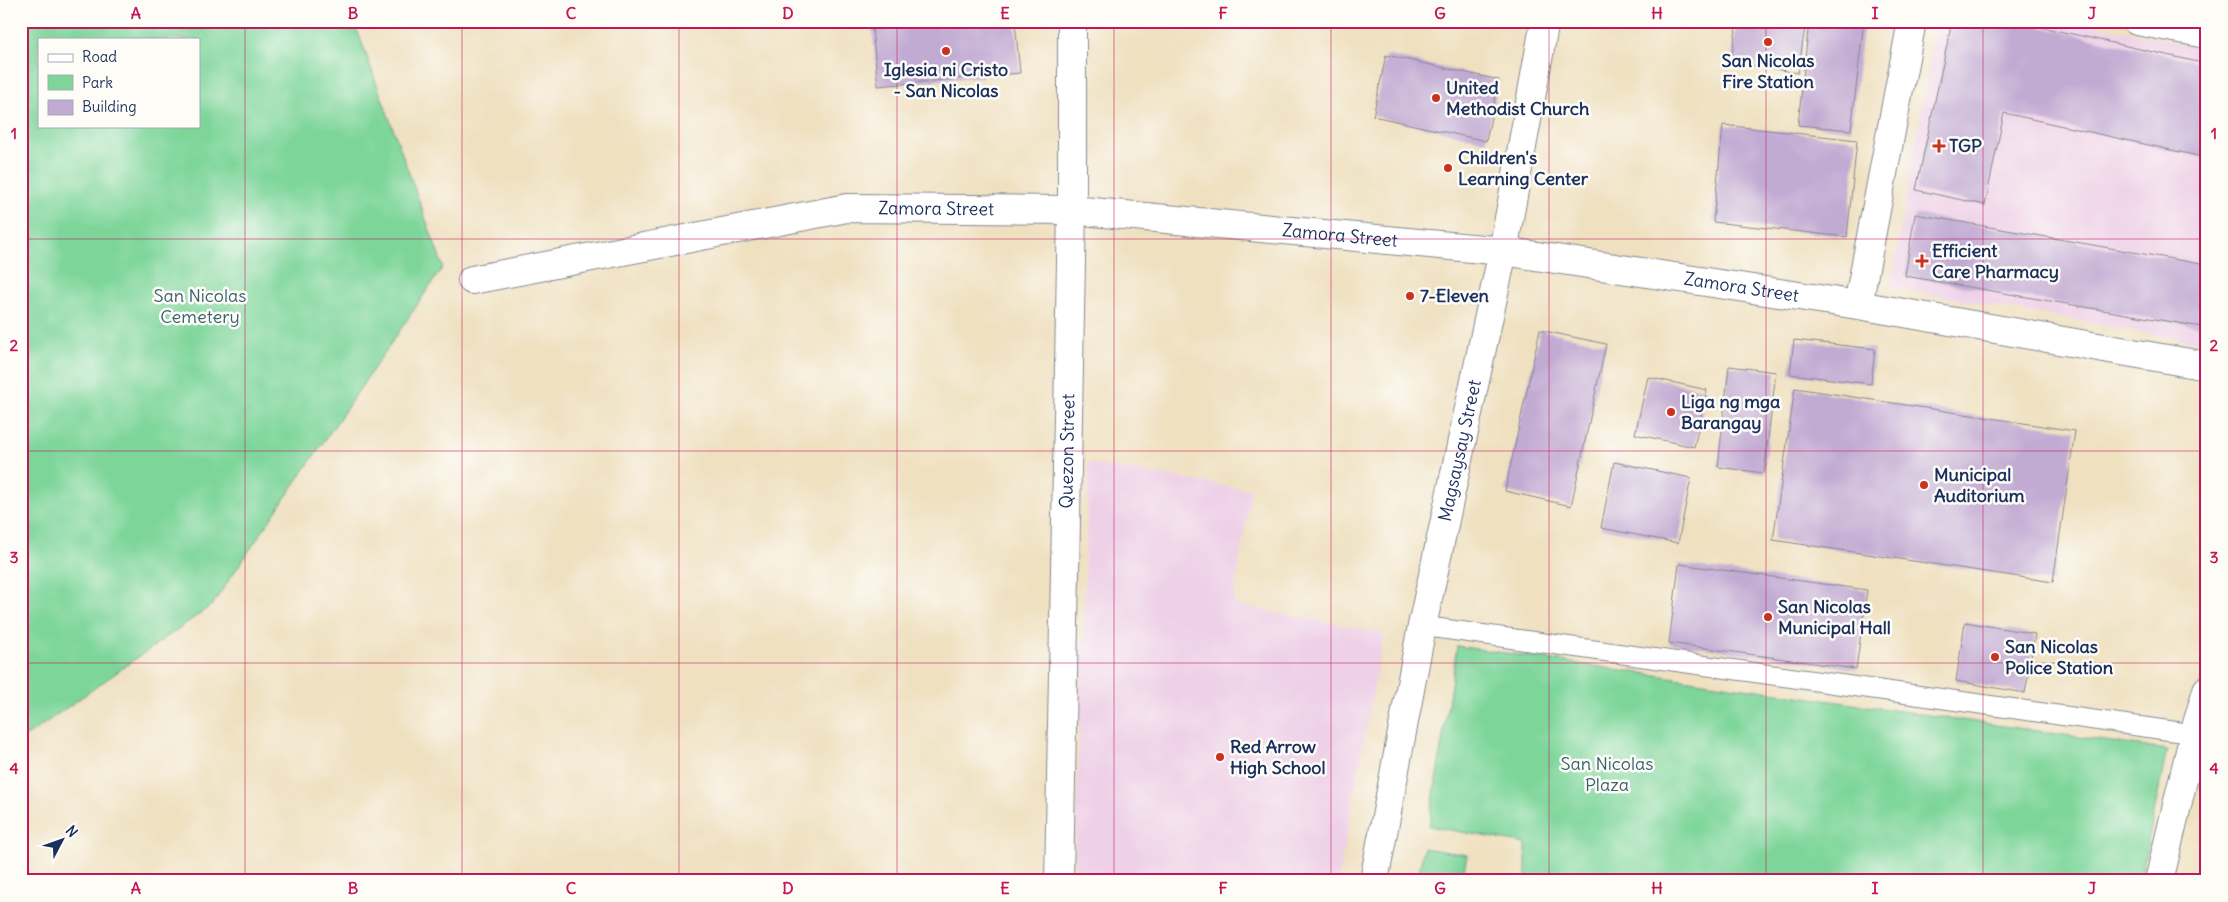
<svg xmlns="http://www.w3.org/2000/svg" width="2228" height="902" viewBox="0 0 2228 902" font-family="Delius,sans-serif">
<style>
.built{fill:#eed0e7}
.green{fill:#7dd59a;stroke:#4c827c;fill-rule:evenodd}
.building{fill:#c2abd3}
.lines{fill:none;stroke-linecap:round;stroke-linejoin:round}
.service-casing{stroke:#85888f;stroke-width:21}
.minor-casing{stroke:#85888f;stroke-width:30}
.tertiary-casing{stroke:#85888f;stroke-width:30}
.service{stroke:#fff;stroke-width:19}
.minor{stroke:#fff;stroke-width:28}
.tertiary{stroke:#fff;stroke-width:28}
.grid{fill:none;stroke:#c2185b;stroke-width:1;stroke-opacity:0.55}
.poi-dot{fill:#c8321e;stroke:#fdfcf7;stroke-width:2}
.labels{text-anchor:middle;stroke-width:5;stroke-linejoin:round;paint-order:stroke}
.poi-label{font-size:18px;font-weight:bold;fill:#1b2f5e;stroke:#fdfcf7;text-anchor:start}
.street-label{font-size:18px;fill:#1b2f5e;stroke:#fdfcf7}
.park-label{font-size:18px;fill:#386170;stroke:#fdfcf7}
.neatline{fill:none;stroke:#c2185b;stroke-width:2}
.grid-label{font-size:16px;text-anchor:middle;font-weight:bold;fill:#c2185b}
</style>
<rect width="100%" height="100%" fill="#fdfcf7"/>
<filter id="ink" filterUnits="userSpaceOnUse"><feTurbulence type="fractalNoise" baseFrequency=".02" numOctaves="2"/><feDisplacementMap in="SourceGraphic" scale="10" xChannelSelector="R" yChannelSelector="G"/><feConvolveMatrix kernelMatrix="1 2 1 2 8 2 1 2 1" color-interpolation-filters="sRGB"/></filter>
<filter id="wash" filterUnits="userSpaceOnUse"><feTurbulence type="fractalNoise" baseFrequency=".0096" numOctaves="4" result="noise"/><feDisplacementMap in="SourceGraphic" scale="20" xChannelSelector="R" yChannelSelector="G"/><feGaussianBlur stdDeviation="1.12" result="paint"/><feColorMatrix in="noise" values="0 0 0 0 0 0 0 0 0 0 0 0 0 0 0 0 0 1.4 0 .05"/><feComposite in="paint" operator="in"/></filter>
<g filter="url(#wash)">
<rect width="100%" height="100%" fill="#efe0c0"/>
<!-- built -->
<path class="built" d="M 1937,21 L 2071,21 L 2207,48 L 2207,344 L 1890,287 Z
M 1089,463 L 1251,490 L 1233,604 L 1384,633 L 1338,881 L 1074,881 Z"/>
<!-- green -->
<path class="green" d="M 21,21 L 354,21 L 443,267 L 212,605 L 21,740 ZM 39,39 L 199,39 L 199,126 L 39,126 Z
M 1457,646 L 2167,750 L 2140,881 L 1526,881 L 1526,844 L 1429,826 Z
M 1424,848 L 1467,855 L 1462,881 L 1417,881 Z"/>
<g id="blocks">
<!-- building -->
<path class="building" d="M 946,21 L 1015,21 L 1020,73 L 878,86 L 872,28 Z
M 1737,21 L 1806,21 L 1798,73 L 1731,62 Z
M 1809,21 L 1864,21 L 1851,130 L 1798,125 Z
M 1952,21 L 2014,21 L 2207,64 L 2207,158 L 2004,113 L 1985,205 L 1916,190 Z
M 1386,55 L 1499,80 L 1486,141 L 1373,116 Z
M 1723,125 L 1857,140 L 1847,237 L 1713,222 Z
M 1915,214 L 2207,265 L 2207,328 L 1905,276 Z
M 1540,330 L 1606,344 L 1571,506 L 1505,491 Z
M 1794,340 L 1875,349 L 1871,384 L 1790,374 Z
M 1729,366 L 1776,372 L 1764,473 L 1718,467 Z
M 1648,377 L 1707,390 L 1694,447 L 1635,434 Z
M 1795,388 L 2075,431 L 2053,582 L 1773,540 Z
M 1614,462 L 1691,478 L 1678,543 L 1601,528 Z
M 1679,564 L 1867,590 L 1856,669 L 1669,643 Z
M 1965,622 L 2035,634 L 2025,693 L 1956,681 Z"/>
</g>
</g>
<g filter="url(#ink)">
<use href="#blocks" fill-opacity="0" stroke="#85888f" stroke-width="1"/>
<g class="lines">
<defs>
<path id="service" d="M 1422,626 L 2194,734"/>
<g id="minor">
<path d="M 2137,21 L 2207,34"/>
<path id="s1" d="M 472,280 L 847,208 L 1072,210 L 1503,251 L 1858,305 L 2207,366"/>
<path d="M 1858,305 L 1912,21"/>
<path id="s2" d="M 1374,881 L 1422,626 L 1503,251 L 1545,21"/>
<path d="M 2159,881 L 2194,734 L 2207,690"/>
</g>
<g id="tertiary">
<path id="s3" d="M 1059,881 L 1072,210 L 1072,21"/>
</g>
</defs>
<!-- service casing -->
<use href="#service" class="service-casing"/>
<!-- minor casing -->
<use href="#minor" class="minor-casing"/>
<!-- tertiary casing -->
<use href="#tertiary" class="tertiary-casing"/>
<!-- service -->
<use href="#service" class="service"/>
<!-- minor -->
<use href="#minor" class="minor"/>
<!-- tertiary -->
<use href="#tertiary" class="tertiary"/>
</g>
</g>
<!-- grid -->
<path class="grid" d="M 245,21 L 245,881M 462,21 L 462,881M 679,21 L 679,881M 897,21 L 897,881M 1114,21 L 1114,881M 1331,21 L 1331,881M 1549,21 L 1549,881M 1766,21 L 1766,881M 1983,21 L 1983,881M 21,239 L 2207,239M 21,451 L 2207,451M 21,663 L 2207,663"/>
<!-- markers -->
<g class="poi-dot">
<circle cx="1768" cy="42" r="5"/>
<circle cx="946" cy="51" r="5"/>
<circle cx="1436" cy="98" r="5"/>
<path d="M1936.5 138.5h5v5h5v5h-5v5h-5v-5h-5v-5h5z"/>
<circle cx="1448" cy="168" r="5"/>
<path d="M1919.5 253.5h5v5h5v5h-5v5h-5v-5h-5v-5h5z"/>
<circle cx="1410" cy="296" r="5"/>
<circle cx="1671" cy="412" r="5"/>
<circle cx="1924" cy="485" r="5"/>
<circle cx="1768" cy="617" r="5"/>
<circle cx="1995" cy="657" r="5"/>
<circle cx="1220" cy="757" r="5"/>
</g>
<g class="labels">
<!-- poi labels -->
<g class="poi-label">
<text x="1768" y="67" text-anchor="middle">San Nicolas<tspan x="1768" dy="21">Fire Station</tspan></text>
<text x="946" y="76" text-anchor="middle">Iglesia ni Cristo<tspan x="946" dy="21">- San Nicolas</tspan></text>
<text x="1446" y="94">United<tspan x="1446" dy="21">Methodist Church</tspan></text>
<text x="1949" y="152">TGP</text>
<text x="1458" y="164">Children's<tspan x="1458" dy="21">Learning Center</tspan></text>
<text x="1932" y="257">Efficient<tspan x="1932" dy="21">Care Pharmacy</tspan></text>
<text x="1420" y="302">7-Eleven</text>
<text x="1681" y="408">Liga ng mga<tspan x="1681" dy="21">Barangay</tspan></text>
<text x="1934" y="481">Municipal<tspan x="1934" dy="21">Auditorium</tspan></text>
<text x="1778" y="613">San Nicolas<tspan x="1778" dy="21">Municipal Hall</tspan></text>
<text x="2005" y="653">San Nicolas<tspan x="2005" dy="21">Police Station</tspan></text>
<text x="1230" y="753">Red Arrow<tspan x="1230" dy="21">High School</tspan></text>
</g>
<!-- street labels -->
<g class="street-label">
<text dy="6" stroke="none"><textPath href="#s1" startOffset="471">Zamora Street</textPath></text>
<text dy="6" stroke="none"><textPath href="#s1" startOffset="876">Zamora Street</textPath></text>
<text dy="6" stroke="none"><textPath href="#s1" startOffset="1281">Zamora Street</textPath></text>
<text dy="6" stroke="none"><textPath href="#s3" startOffset="430">Quezon Street</textPath></text>
<text dy="6" stroke="none"><textPath href="#s2" startOffset="439">Magsaysay Street</textPath></text>
</g>
<!-- park labels -->
<g class="park-label">
<text x="200" y="302">San Nicolas<tspan x="200" dy="21">Cemetery</tspan></text>
<text x="1607" y="770">San Nicolas<tspan x="1607" dy="21">Plaza</tspan></text>
</g>
</g>
<!-- margin -->
<rect width="2228" height="902" fill="none" stroke="#fdfcf7" stroke-width="55"/>
<!-- legend -->
<rect x="38" y="38" width="162" height="90" fill="#fdfcf7" stroke="#a3aaba"/>
<rect x="48" y="54" width="25" height="8" fill="#ffffff" stroke="#a3aaba"/>
<text x="82" y="62" font-size="15" fill="#1b2f5e">Road</text>
<rect x="48" y="75" width="25" height="15" fill="#7dd59a" stroke="#a3aaba"/>
<text x="82" y="88" font-size="15" fill="#1b2f5e">Park</text>
<rect x="48" y="100" width="25" height="15" fill="#c2abd3" stroke="#a3aaba"/>
<text x="82" y="112" font-size="15" fill="#1b2f5e">Building</text>
<!-- north arrow -->
<g transform="translate(62 840) rotate(49)" stroke="#fdfcf7" stroke-width="4" paint-order="stroke">
<path d="M0-4L9 19L0 12L-9 19Z" fill="#1b2f5e"/>
<text y="-8" font-size="14" font-weight="bold" text-anchor="middle" fill="#1b2f5e">N</text>
</g>
<rect x="28" y="28" width="2172" height="846" class="neatline"/>
<g class="grid-label">
<text x="136" y="19">A</text>
<text x="353" y="19">B</text>
<text x="571" y="19">C</text>
<text x="788" y="19">D</text>
<text x="1005" y="19">E</text>
<text x="1223" y="19">F</text>
<text x="1440" y="19">G</text>
<text x="1657" y="19">H</text>
<text x="1875" y="19">I</text>
<text x="2092" y="19">J</text>
<text x="14" y="139">1</text>
<text x="2214" y="139">1</text>
<text x="14" y="351">2</text>
<text x="2214" y="351">2</text>
<text x="14" y="563">3</text>
<text x="2214" y="563">3</text>
<text x="14" y="774">4</text>
<text x="2214" y="774">4</text>
<text x="136" y="894">A</text>
<text x="353" y="894">B</text>
<text x="571" y="894">C</text>
<text x="788" y="894">D</text>
<text x="1005" y="894">E</text>
<text x="1223" y="894">F</text>
<text x="1440" y="894">G</text>
<text x="1657" y="894">H</text>
<text x="1875" y="894">I</text>
<text x="2092" y="894">J</text>
</g>
</svg>
